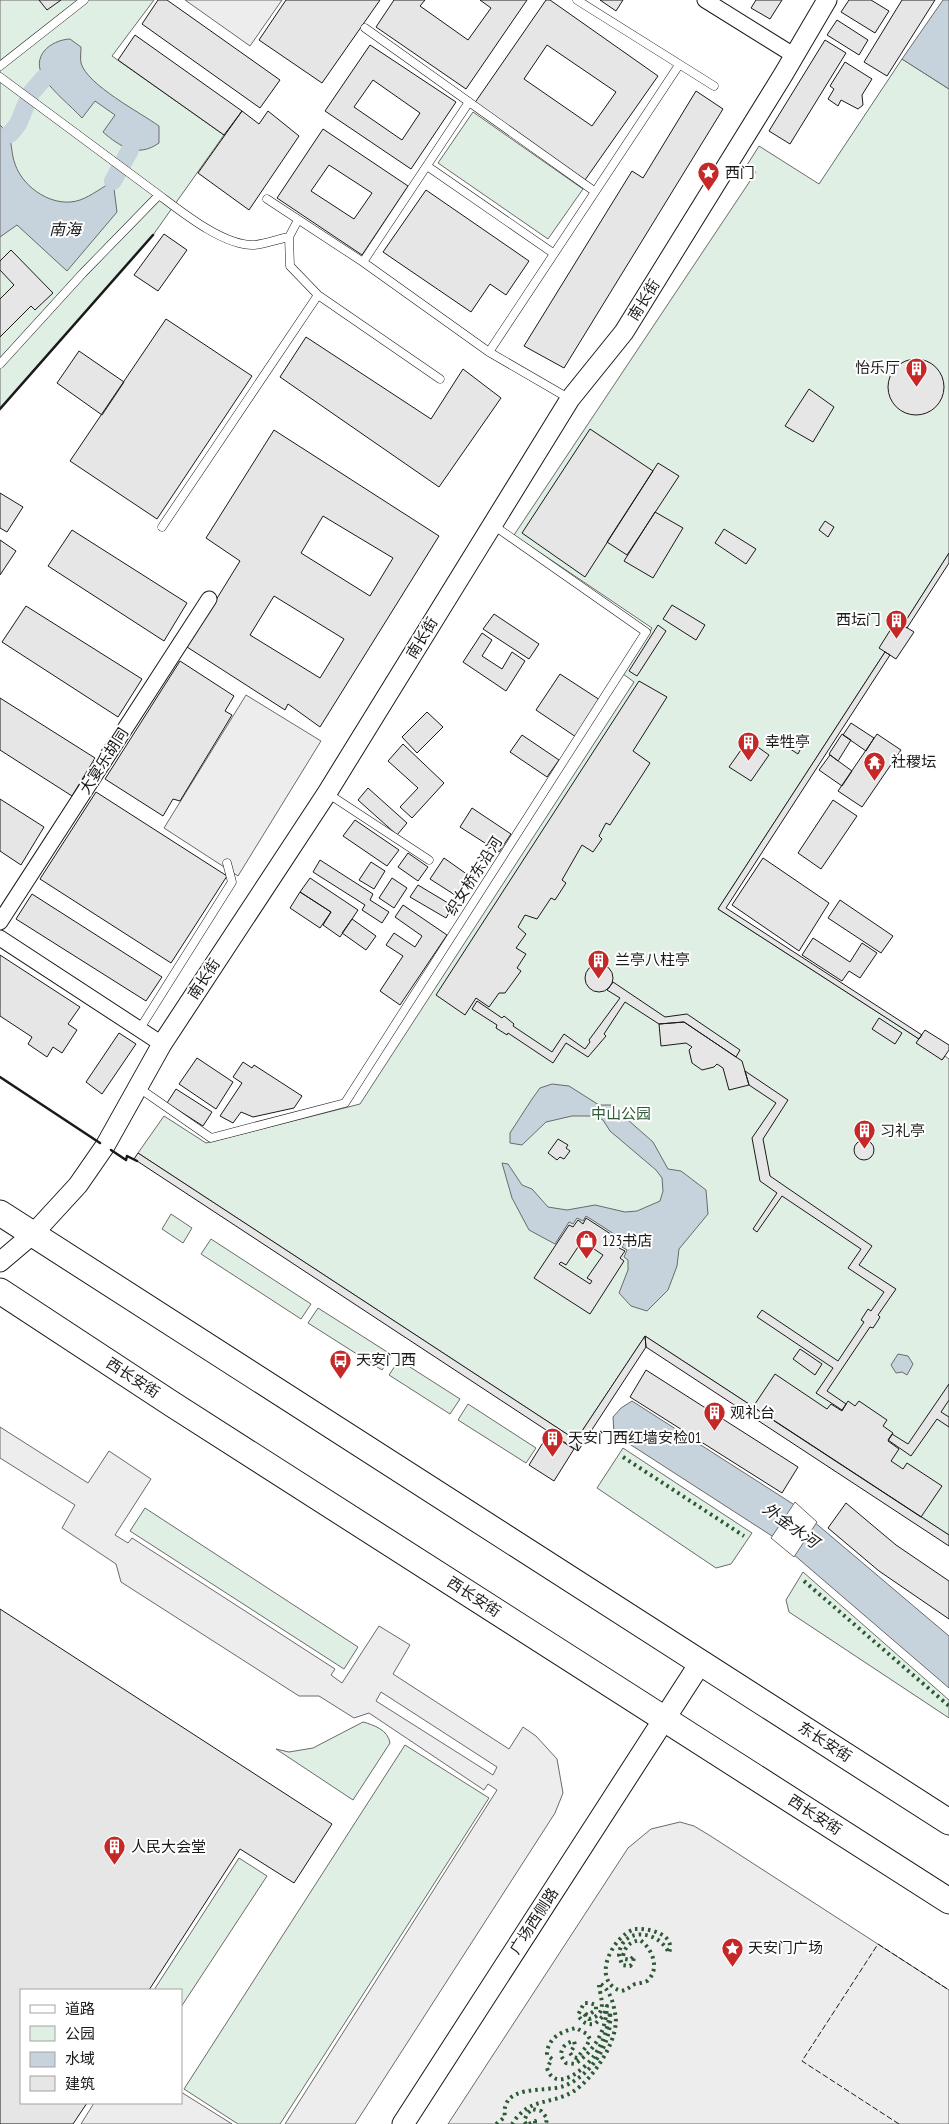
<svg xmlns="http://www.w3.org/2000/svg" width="949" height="2124" viewBox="0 0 949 2124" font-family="'PT Sans Narrow','Noto Sans SC',sans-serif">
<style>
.green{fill:#e0efe3;stroke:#6a6a6a}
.parking{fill:#ededed;stroke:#6a6a6a;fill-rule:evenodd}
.water{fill:#c6d2dc;stroke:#6a6a6a}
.pier{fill:#fff;stroke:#6a6a6a}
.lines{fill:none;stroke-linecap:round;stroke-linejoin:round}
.canal{stroke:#c6d2dc;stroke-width:18}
.building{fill:#e6e6e6;stroke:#1a1a1a;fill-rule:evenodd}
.service-casing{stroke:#1a1a1a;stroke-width:9}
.minor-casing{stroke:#1a1a1a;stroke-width:17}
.tertiary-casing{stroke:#1a1a1a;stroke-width:21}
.secondary-casing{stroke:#1a1a1a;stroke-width:23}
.trunk-casing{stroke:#1a1a1a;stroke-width:27}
.service{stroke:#fff;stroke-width:8}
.minor{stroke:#fff;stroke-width:15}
.tertiary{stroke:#fff;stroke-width:19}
.secondary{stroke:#fff;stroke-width:21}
.trunk{stroke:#fff;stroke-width:25}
.hedge{stroke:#2b5a34;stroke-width:4;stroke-dasharray:2.5 4;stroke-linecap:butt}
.fence{stroke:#1a1a1a;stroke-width:1;stroke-dasharray:6 2.5;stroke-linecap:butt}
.wall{stroke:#1a1a1a;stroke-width:2.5}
.labels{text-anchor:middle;stroke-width:4;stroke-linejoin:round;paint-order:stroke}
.poi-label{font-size:15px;fill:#1a1a1a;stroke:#fff;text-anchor:start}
.street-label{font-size:15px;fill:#1a1a1a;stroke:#fff}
.park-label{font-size:15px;fill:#2b5a34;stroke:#fff}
.water-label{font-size:16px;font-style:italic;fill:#1a1a1a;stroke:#fff}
</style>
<rect width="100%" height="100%" fill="#fff"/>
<!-- green -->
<path class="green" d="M 0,0 L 154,0 L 112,56 L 224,135 L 153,235 L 0,409 Z
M 902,59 L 949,89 L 949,553 L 903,625 L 896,621 L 885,652 L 718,909 L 919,1039 L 942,1060 L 945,1056 L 949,1059 L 949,1535 L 645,1336 L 576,1440 L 138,1153 L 164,1116 L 206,1143 L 360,1104 L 634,682 L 623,674 L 652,628 L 514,535 L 756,172 L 747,165 L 759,146 L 819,184 Z
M 473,112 L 583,189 L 548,239 L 438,163 Z
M 171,1214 L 192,1228 L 183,1243 L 162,1229 Z
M 211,1239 L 311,1304 L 301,1319 L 201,1254 Z
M 318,1308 L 392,1355 L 382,1370 L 308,1323 Z
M 399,1360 L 460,1399 L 450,1414 L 389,1375 Z
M 468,1404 L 536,1448 L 526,1463 L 458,1420 Z
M 623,1448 L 752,1533 L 731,1564 L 716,1568 L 597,1488 Z
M 145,1508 L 358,1647 L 344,1669 L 130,1531 Z
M 803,1572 L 949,1700 L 949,1718 L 789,1612 L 786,1600 Z
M 363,1722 C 374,1725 388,1730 390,1743 L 353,1800 L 276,1749 L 289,1752 L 313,1748 Z
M 405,1745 L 489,1798 L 280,2124 L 238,2124 L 184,2089 Z
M 239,1858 L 267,1876 L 181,2007 L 181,1990 L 154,1990 Z"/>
<!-- parking -->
<path class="parking" d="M 185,0 L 282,0 L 250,46 Z
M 246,695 L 321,741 L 238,876 L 164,828 Z
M 0,1427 L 88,1483 L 109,1451 L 151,1479 L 115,1535 L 128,1543 L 132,1538 L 335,1669 L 331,1675 L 342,1683 L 379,1626 L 410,1645 L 393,1674 L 509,1749 L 523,1727 L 536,1736 L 557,1759 L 563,1793 L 555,1813 L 355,2124 L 285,2124 L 497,1790 L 488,1784 L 484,1790 L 369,1713 L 354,1718 L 319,1696 L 299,1696 L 121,1582 L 116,1564 L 62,1528 L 75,1505 L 0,1458 ZM 381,1692 L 497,1767 L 493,1775 L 376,1701 Z
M 680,1822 L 694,1826 L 709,1835 L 949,1990 L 949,2124 L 448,2124 L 628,1848 L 651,1829 Z
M 181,2092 L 232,2124 L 81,2124 L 94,2103 L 181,2103 Z"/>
<!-- water -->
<path class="water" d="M 943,0 L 949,0 L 949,89 L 902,59 Z
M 70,39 L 81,47 C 81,52 80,58 81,63 C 87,85 141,113 159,126 L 159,143 C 138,158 120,147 103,132 L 115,115 L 95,101 L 82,118 C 70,105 54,93 44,78 C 30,57 50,40 70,39 Z
M 0,125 C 15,139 9,147 15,164 C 23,188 54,209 80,200 C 91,196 103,187 113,181 L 117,212 L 67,271 L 17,225 L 0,237 Z
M 552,1084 L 569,1086 L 599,1105 L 611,1105 L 653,1142 L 668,1169 L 681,1171 L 706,1190 L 708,1214 L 679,1249 L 677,1266 L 668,1290 L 647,1311 L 631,1306 L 619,1293 L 628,1270 L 628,1260 L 624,1257 L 627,1250 L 622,1247 L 625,1241 L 586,1216 L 583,1221 L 577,1218 L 573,1224 L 569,1222 L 555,1244 L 529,1230 L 512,1198 L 502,1163 L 508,1164 L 522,1185 L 532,1189 L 548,1207 L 567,1210 L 595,1205 L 625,1212 L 637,1211 L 660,1201 L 663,1191 L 662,1178 L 656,1170 L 610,1131 L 603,1120 L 597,1116 L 572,1116 L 546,1122 L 522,1145 L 510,1143 L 510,1133 L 532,1099 L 540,1088 Z
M 898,1354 L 908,1356 L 913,1364 L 907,1375 L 902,1372 L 896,1373 L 891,1365 Z
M 632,1401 L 793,1504 L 949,1636 L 949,1688 L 772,1536 L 614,1434 L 613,1417 L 621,1408 Z"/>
<!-- pier -->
<path class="pier" d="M 795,1502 L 817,1522 L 794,1557 L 771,1538 Z"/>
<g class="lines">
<!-- canal -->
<path class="canal" d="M 10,134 L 18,124 L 31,93 L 44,78
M 113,181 L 130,150"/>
</g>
<!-- building -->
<path class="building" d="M 39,0 L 61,0 L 47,10 Z
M 158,0 L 167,0 L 280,80 L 260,108 L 142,24 Z
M 286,0 L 380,0 L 322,83 L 259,40 Z
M 394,0 L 425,0 L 420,6 L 468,40 L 491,8 L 480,0 L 527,0 L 466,89 L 376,27 Z
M 546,0 L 550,0 L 658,76 L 585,180 L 474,104 ZM 547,45 L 616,92 L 592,126 L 524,79 Z
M 600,0 L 623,0 L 616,11 Z
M 756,0 L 782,0 L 770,19 L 751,8 Z
M 849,0 L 871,0 L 889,11 L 875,33 L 841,12 Z
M 902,0 L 935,0 L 887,76 L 864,62 Z
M 837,20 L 868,40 L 859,55 L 827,35 Z
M 135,35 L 242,111 L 224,135 L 118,60 Z
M 825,40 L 846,53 L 790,144 L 769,131 Z
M 370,45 L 456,102 L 411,169 L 325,111 ZM 373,80 L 420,113 L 402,140 L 354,107 Z
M 845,62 L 872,79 L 862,95 L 863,105 L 858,109 L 841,100 L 838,106 L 828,99 L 834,89 L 830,86 Z
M 696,91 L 723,109 L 564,368 L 524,346 L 632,171 L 643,178 Z
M 242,111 L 259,124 L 268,111 L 299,136 L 249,210 L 198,173 Z
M 323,129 L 408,186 L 362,255 L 277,198 ZM 329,165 L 372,193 L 354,219 L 311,191 Z
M 426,190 L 529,261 L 506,295 L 490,284 L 471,312 L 383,252 Z
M 164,234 L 187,250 L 158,291 L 134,275 Z
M 11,250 L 53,293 L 35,310 L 31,306 L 0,337 L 0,299 L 14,285 L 0,270 L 0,261 Z
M 166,319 L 252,376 L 157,519 L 70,461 Z
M 306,337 L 431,419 L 463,369 L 501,398 L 439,487 L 280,377 Z
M 79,351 L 124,382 L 102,415 L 57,383 Z
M888 387a28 28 0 1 1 56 0a28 28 0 1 1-56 0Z
M 809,389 L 834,407 L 813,442 L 785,426 Z
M 590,429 L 653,471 L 585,577 L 522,533 Z
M 274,430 L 439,536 L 320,727 L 288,704 L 285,710 L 187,647 L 240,561 L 206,538 ZM 323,516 L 393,558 L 370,596 L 301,553 ZM 274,596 L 344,639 L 320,678 L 250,635 Z
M 658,463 L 679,476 L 627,555 L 607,542 Z
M 0,493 L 23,507 L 7,532 L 0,528 Z
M 655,512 L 683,528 L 653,578 L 624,561 Z
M 825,521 L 834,527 L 828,537 L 819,530 Z
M 724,529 L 756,549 L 746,564 L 715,543 Z
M 72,530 L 187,603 L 164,641 L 48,566 Z
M 0,540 L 16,551 L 0,575 Z
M 949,553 L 949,563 L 907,628 L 903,625 Z
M 672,605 L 705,625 L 696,640 L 663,619 Z
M 26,606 L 142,679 L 118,717 L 2,642 Z
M 494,614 L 539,644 L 529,659 L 483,629 Z
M 896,621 L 914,632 L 896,659 L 879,648 Z
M 658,625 L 666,631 L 637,676 L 629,671 Z
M 482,633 L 492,640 L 482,656 L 502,669 L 512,652 L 525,661 L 506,691 L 463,662 Z
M 885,652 L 890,655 L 726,908 L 922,1035 L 919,1039 L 718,909 Z
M 180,661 L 234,696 L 225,711 L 232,715 L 180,801 L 173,799 L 163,816 L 105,779 Z
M 560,674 L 600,700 L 576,737 L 536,710 Z
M 639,681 L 667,697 L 633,751 L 650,763 L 610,825 L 606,823 L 599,836 L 602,839 L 593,852 L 582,845 L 562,880 L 566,883 L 555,900 L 551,898 L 537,919 L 525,915 L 518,927 L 526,934 L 516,948 L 526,954 L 517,968 L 521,971 L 505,993 L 499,993 L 489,1007 L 476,998 L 465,1015 L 436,995 Z
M 0,698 L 95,758 L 72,796 L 0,750 Z
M 427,712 L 443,727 L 417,753 L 402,737 Z
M 851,723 L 874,738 L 866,751 L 843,735 Z
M 842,734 L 851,740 L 838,761 L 829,754 Z
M 877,734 L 901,750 L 862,807 L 838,791 Z
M 522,735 L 559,760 L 547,777 L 510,752 Z
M 788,737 L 802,746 L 798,754 L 784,745 Z
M 748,740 L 769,755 L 751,781 L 729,767 Z
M 403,744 L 444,783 L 412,818 L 400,807 L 418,788 L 388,761 Z
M 830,755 L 852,771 L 842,786 L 819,770 Z
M 368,788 L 407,823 L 397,835 L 358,800 Z
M 96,792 L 227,876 L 171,963 L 40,879 Z
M 0,799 L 44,827 L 21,865 L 0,851 Z
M 833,800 L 857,816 L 821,869 L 798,853 Z
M 472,808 L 511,834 L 499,852 L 460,827 Z
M 355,820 L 399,850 L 387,866 L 343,836 Z
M 408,853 L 428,867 L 418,881 L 398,867 Z
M 444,858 L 468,875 L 455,895 L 430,879 Z
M 763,858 L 829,903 L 799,951 L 732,905 Z
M 320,860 L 373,894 L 370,900 L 389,912 L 382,923 L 362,910 L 365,905 L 313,872 Z
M 371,862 L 385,871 L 374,889 L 359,880 Z
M 310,878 L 358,910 L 340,937 L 323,925 L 331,912 L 300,892 Z
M 392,878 L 407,888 L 394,908 L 379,898 Z
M 418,885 L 453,906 L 446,918 L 410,897 Z
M 300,892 L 331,912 L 320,928 L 290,908 Z
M 32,894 L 162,977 L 146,1001 L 16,919 Z
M 840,900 L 893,936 L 881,953 L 828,918 Z
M 403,905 L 447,935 L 400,1005 L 380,991 L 403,956 L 386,945 L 394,933 L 415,947 L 422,936 L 395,917 Z
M 352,919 L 376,936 L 366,950 L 342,933 Z
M 813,938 L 850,962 L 862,943 L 877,953 L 860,978 L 849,971 L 842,981 L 802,955 Z
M 0,955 L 80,1007 L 68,1024 L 77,1030 L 62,1053 L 53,1047 L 47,1057 L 28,1044 L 32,1037 L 0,1016 Z
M585 978a14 14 0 1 1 28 0a14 14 0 1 1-28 0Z
M 613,982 L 665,1017 L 687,1014 L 740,1050 L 736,1057 L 684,1022 L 659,1024 L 625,1002 L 604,1034 L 606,1036 L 588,1057 L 566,1043 L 553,1063 L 508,1033 L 507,1035 L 496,1028 L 497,1025 L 472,1009 L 477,1001 L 502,1018 L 504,1016 L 514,1024 L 513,1026 L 552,1052 L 564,1034 L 585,1049 L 590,1042 L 589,1040 L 620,998 L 607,990 Z
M 879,1018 L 902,1033 L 895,1044 L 872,1029 Z
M 684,1022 L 742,1061 L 749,1085 L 729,1090 L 723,1068 L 717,1064 L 714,1067 L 702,1070 L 692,1063 L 689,1050 L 692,1047 L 686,1043 L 661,1046 L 659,1024 Z
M 925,1030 L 949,1045 L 949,1050 L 942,1060 L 916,1043 Z
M 119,1033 L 136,1044 L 102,1094 L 86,1082 Z
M 197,1058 L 233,1082 L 216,1109 L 179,1084 Z
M 243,1062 L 252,1068 L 254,1065 L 302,1096 L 294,1108 L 253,1117 L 241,1112 L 233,1123 L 220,1116 L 242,1083 L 233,1077 Z
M 745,1071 L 788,1100 L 763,1139 L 770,1176 L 872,1246 L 859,1265 L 896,1289 L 878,1315 L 880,1317 L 877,1322 L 873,1328 L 870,1327 L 827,1391 L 846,1404 L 842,1410 L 816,1393 L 833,1368 L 757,1317 L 762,1310 L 838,1361 L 864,1322 L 861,1320 L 868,1309 L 871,1311 L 884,1292 L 848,1268 L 861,1249 L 782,1196 L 757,1232 L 753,1229 L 777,1193 L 760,1181 L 752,1138 L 776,1103 L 749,1085 Z
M 176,1089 L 212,1112 L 203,1126 L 167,1103 Z
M 558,1139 L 568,1145 L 566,1148 L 570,1151 L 564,1159 L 560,1157 L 557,1160 L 548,1153 Z
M854 1150a10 10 0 1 1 20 0a10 10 0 1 1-20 0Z
M 138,1153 L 576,1440 L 578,1451 L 134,1159 Z
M 586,1218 L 623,1242 L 619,1248 L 625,1251 L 620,1258 L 624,1261 L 590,1314 L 534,1278 L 569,1225 L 573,1227 L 578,1220 L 583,1224 ZM 582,1241 L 603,1255 L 587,1278 L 592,1281 L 590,1284 L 559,1264 L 561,1262 L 566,1265 Z
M 645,1336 L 646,1347 L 578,1451 L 576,1440 Z
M 645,1336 L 949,1535 L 949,1546 L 646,1347 Z
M 800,1349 L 822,1364 L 815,1375 L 793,1359 Z
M 646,1370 L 798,1467 L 782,1493 L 630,1397 Z
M 775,1374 L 827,1409 L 831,1404 L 842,1411 L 848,1401 L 855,1406 L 859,1401 L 887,1420 L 883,1426 L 893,1433 L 888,1441 L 899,1449 L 891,1461 L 903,1469 L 907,1463 L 942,1486 L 921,1517 L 753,1407 Z
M 949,1384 L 949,1400 L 941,1412 L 949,1417 L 949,1427 L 937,1419 L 911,1456 L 888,1440 L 892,1434 L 908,1444 Z
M 549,1433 L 574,1449 L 554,1481 L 529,1465 Z
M 846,1503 L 896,1545 L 949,1581 L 949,1619 L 879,1571 L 828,1528 Z
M 0,1609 L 332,1824 L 294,1883 L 240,1849 L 149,1990 L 21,1990 L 21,2103 L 87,2103 L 73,2124 L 0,2124 Z"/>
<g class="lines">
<defs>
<path id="service" d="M 577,0 L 714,86
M 365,28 L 594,191
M 0,66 L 84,0
M 0,77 L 159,195 L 83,273 L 0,364
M 427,166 L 553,253
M 159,195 C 183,213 224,246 254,245 C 266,244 278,239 289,237
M 267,199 L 363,262 L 489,352 L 570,399
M 298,220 L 289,237 L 290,266 L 318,295 L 440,379
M 363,262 L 469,102
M 489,352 L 679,65
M 162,527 L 318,295
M 327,793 L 429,860
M 139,1030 L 232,882 L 227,863
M 139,1088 L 211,1138 L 345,1103 L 646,632 L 493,525"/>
<path id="minor" d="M 705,0 L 795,56
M 0,922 L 209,599
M 0,938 L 162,1044"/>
<path id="tertiary" d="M 0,1262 L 33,1234 L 78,1185 L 105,1146 L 162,1044 L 327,793 L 570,399 L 624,332 L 783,75 L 827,0"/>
<path id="secondary" d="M 403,2124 L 701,1662"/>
<path id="trunk" d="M 0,1213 L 949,1822
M 0,1291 L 172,1404 L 949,1901"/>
</defs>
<!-- service casing -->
<use href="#service" class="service-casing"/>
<!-- minor casing -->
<use href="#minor" class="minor-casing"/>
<!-- tertiary casing -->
<use href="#tertiary" class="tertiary-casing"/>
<!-- secondary casing -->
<use href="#secondary" class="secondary-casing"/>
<!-- trunk casing -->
<use href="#trunk" class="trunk-casing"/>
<!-- service -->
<use href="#service" class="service"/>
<!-- minor -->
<use href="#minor" class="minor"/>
<!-- tertiary -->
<use href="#tertiary" class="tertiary"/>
<!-- secondary -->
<use href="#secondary" class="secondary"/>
<!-- trunk -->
<use href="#trunk" class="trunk"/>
<!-- hedge -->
<path class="hedge" d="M 623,1457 L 744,1536
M 804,1581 L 949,1706
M 635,1929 C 649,1928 676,1934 669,1953 C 658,1929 621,1927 619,1955 L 622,1965 L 630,1966 L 633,1963 L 634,1956 L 630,1960 L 625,1959 L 623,1956 C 625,1946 630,1942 640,1940 C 652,1948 661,1969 647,1981 C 643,1983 639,1983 635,1984 C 630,1986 628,1990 621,1991 C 590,1981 612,1936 635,1929 Z
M 496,2124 L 505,2117 C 500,2083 545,2093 564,2086 C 592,2075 613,2042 610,2012 C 608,2028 603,2043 594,2056 C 585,2069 555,2094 547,2068 L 552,2059 L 547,2055 C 547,2038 562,2031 576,2028 L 587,2034 L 590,2039 L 586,2047 L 577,2058 L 573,2057 L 570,2053 L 575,2045 L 574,2041 C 565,2043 561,2048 561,2056 L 566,2063 L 575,2064 C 595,2050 606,2031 607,2006 L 604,2015 L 595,2024 C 586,2025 582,2022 578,2015 L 584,2003 L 590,2003 L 596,2005 L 596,2010 L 588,2015 L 583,2013 L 589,2019 C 610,2014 599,1996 599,1983 C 610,1989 613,2002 615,2013 C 621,2037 594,2078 574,2091 C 550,2106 530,2096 512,2124
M 526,2124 L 524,2121 L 527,2114 L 532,2109 L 541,2111 L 547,2118 L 546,2124
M 529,2124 L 535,2121 L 535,2124"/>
<!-- fence -->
<path class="fence" d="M 899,2124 L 802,2061 L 878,1944 L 949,1990"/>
<!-- wall -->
<path class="wall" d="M 0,409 L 153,235
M 0,1077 L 100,1143
M 111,1150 L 126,1160 L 127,1156 L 137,1161"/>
</g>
<!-- icons -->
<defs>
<symbol id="sight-pin" viewBox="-11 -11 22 30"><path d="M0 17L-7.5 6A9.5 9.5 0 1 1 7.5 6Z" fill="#c62828" stroke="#fff"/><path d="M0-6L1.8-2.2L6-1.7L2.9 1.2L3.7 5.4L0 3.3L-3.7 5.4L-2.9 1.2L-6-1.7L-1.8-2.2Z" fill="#fff"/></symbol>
<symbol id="building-pin" viewBox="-11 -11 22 30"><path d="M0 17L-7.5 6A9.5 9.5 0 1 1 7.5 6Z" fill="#c62828" stroke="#fff"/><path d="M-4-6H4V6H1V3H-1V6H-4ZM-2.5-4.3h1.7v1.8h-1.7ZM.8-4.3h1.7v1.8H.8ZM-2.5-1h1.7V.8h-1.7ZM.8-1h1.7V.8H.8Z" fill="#fff"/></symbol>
<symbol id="temple-pin" viewBox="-11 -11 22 30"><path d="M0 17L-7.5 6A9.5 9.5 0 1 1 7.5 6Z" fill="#c62828" stroke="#fff"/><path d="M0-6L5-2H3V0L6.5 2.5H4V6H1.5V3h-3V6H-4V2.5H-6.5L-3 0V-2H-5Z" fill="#fff"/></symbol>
<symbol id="shop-pin" viewBox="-11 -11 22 30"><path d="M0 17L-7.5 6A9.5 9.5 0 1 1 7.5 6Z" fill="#c62828" stroke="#fff"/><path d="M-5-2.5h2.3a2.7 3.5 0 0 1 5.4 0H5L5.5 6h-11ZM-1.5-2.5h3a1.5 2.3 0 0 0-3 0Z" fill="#fff"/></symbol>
<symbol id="bus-pin" viewBox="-11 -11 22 30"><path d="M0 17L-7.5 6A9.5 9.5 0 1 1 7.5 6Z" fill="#c62828" stroke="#fff"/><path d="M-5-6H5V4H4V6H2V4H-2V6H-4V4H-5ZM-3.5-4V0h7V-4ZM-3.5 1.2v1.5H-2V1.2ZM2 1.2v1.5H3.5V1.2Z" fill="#fff"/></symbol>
</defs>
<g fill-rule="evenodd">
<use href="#sight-pin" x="696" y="160" width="25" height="34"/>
<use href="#building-pin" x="904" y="356" width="25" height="34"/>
<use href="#building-pin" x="884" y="608" width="25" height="34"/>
<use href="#building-pin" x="736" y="730" width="25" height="34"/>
<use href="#temple-pin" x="862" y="750" width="25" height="34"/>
<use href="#building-pin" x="586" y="948" width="25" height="34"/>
<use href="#building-pin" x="852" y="1118" width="25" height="34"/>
<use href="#shop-pin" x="574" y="1228" width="25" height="34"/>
<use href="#bus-pin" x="328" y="1348" width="25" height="34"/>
<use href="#building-pin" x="702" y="1400" width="25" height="34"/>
<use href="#building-pin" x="540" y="1426" width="25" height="34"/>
<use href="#building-pin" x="102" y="1834" width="25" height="34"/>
<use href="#sight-pin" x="720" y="1936" width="25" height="34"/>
</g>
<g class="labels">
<!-- poi labels -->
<g class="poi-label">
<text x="725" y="178">西门</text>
<text x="900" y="373" text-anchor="end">怡乐厅</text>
<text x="881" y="625" text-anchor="end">西坛门</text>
<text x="765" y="747">幸牲亭</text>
<text x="891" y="767">社稷坛</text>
<text x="615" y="965">兰亭八柱亭</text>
<text x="880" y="1136">习礼亭</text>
<text x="602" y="1246">123书店</text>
<text x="356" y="1365">天安门西</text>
<text x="730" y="1418">观礼台</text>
<text x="568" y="1443">天安门西红墙安检01</text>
<text x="131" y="1852">人民大会堂</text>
<text x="748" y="1953">天安门广场</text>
</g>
<!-- street labels -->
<g class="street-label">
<text transform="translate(644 300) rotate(-58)" y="5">南长街</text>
<text transform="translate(422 638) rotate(-59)" y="5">南长街</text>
<text transform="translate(104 761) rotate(-57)" y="5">大宴乐胡同</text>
<text transform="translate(474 876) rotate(-57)" y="5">织女桥东沿河</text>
<text transform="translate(204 979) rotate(-57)" y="5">南长街</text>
<text transform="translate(133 1378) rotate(33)" y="5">西长安街</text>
<text transform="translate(474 1597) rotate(33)" y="5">西长安街</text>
<text transform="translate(825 1742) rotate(33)" y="5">东长安街</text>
<text transform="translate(815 1815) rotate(33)" y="5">西长安街</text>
<text transform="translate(534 1921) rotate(-57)" y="5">广场西侧路</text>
</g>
<!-- park labels -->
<g class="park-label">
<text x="621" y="1119">中山公园</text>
</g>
<!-- water labels -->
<g class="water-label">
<text x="65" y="235">南海</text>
<text transform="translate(791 1525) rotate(36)" y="6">外金水河</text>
</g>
</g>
<!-- legend -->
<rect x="20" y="1989" width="162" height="115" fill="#ffffff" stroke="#a3a3a3"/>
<rect x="30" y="2005" width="25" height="8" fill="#ffffff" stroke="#a3a3a3"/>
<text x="65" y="2014" font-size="15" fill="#1a1a1a">道路</text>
<rect x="30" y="2026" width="25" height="15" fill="#e0efe3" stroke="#a3a3a3"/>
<text x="65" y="2039" font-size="15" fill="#1a1a1a">公园</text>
<rect x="30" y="2052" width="25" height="15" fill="#c6d2dc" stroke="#a3a3a3"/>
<text x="65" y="2064" font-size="15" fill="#1a1a1a">水域</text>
<rect x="30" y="2076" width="25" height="15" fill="#e6e6e6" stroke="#a3a3a3"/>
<text x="65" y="2089" font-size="15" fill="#1a1a1a">建筑</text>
</svg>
